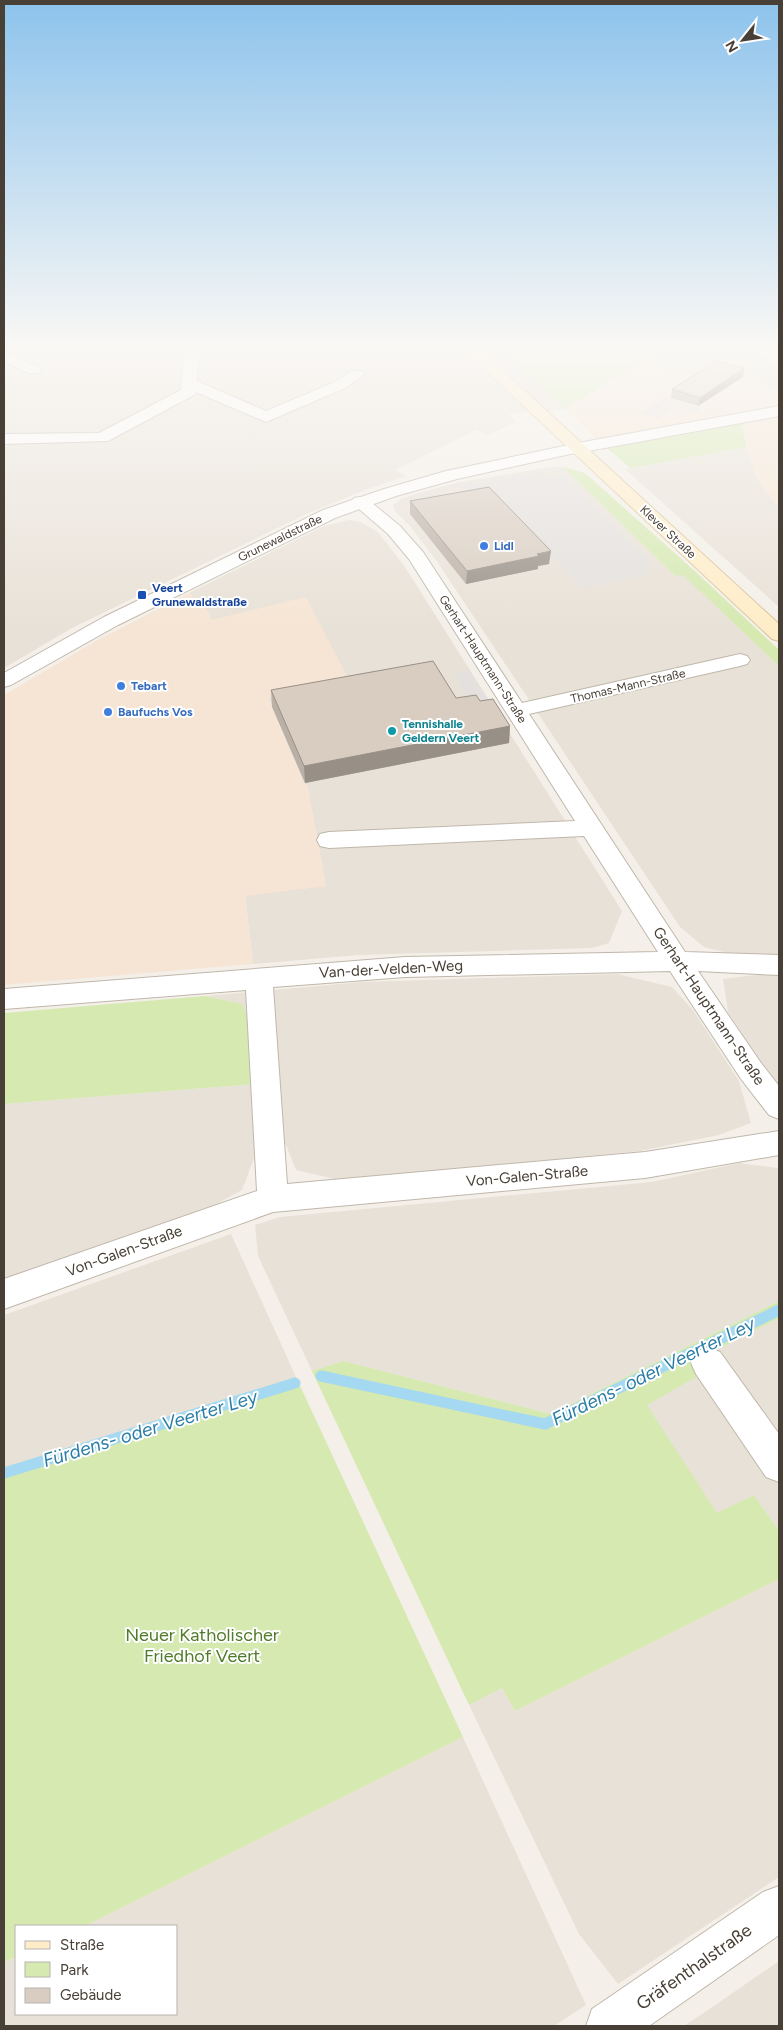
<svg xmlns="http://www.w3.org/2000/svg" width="783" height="2030" viewBox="0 0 783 2030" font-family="Figtree,sans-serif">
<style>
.residential{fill:#e8e1d7}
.commercial{fill:#f6e5d4}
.green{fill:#d5e9b1}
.parking{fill:#e3e0dd}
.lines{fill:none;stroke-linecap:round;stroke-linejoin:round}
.stream{stroke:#a5d9f1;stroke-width:11}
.minor-casing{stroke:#c0b7ab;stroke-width:2}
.tertiary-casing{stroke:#c0b7ab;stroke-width:2}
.secondary-casing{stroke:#d8c29a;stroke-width:2}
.minor{fill:#fff;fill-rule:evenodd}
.tertiary{fill:#fff;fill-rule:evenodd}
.secondary{fill:#ffedc8;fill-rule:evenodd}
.wall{fill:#bbb0a6}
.shaded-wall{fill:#989087}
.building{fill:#d9cdc1;stroke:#989087}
.shop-dot{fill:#3f7fe0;stroke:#fff;stroke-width:2}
.transit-dot{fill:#1a4fb4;stroke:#fff;stroke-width:2}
.culture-dot{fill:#0f9aa8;stroke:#fff;stroke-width:2}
.labels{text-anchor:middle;stroke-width:4;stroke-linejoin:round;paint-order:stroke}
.far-street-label{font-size:12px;fill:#484037;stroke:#fff}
.far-shop-label{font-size:12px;font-weight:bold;fill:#366cbe;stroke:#fff;text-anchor:start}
.far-transit-label{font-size:12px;font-weight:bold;fill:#164399;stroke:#fff;text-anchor:start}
.far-culture-label{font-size:12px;font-weight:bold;fill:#0d838f;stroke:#fff;text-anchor:start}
.street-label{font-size:15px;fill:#484037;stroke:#fff}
.near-park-label{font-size:18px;fill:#507b29;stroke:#fff}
.near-street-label{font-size:18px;fill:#484037;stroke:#fff}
.near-water-label{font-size:19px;font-style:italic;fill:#2b7da6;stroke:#fff}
</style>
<rect width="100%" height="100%" fill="#f4f0e9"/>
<!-- residential -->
<path class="residential" d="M 4,347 L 497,347 L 565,409 L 509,414 L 516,422 L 488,435 L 476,430 L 395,470 L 407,476 L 365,490 L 304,515 L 72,628 L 4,668 Z
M 747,447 L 756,475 L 762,487 L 779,507 L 779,607 L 625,469 Z
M 551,467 L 563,467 L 675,576 L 683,574 L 779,666 L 779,1085 L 762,1063 L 728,1012 L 723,979 L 755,975 L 739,956 L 704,947 L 680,927 L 436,560 L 409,525 L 395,511 L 393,505 L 401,499 L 418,493 L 460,482 Z
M 349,520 L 361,522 L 378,532 L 405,567 L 622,911 L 609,943 L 592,948 L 358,955 L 253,964 L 245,895 L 326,886 L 307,784 L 304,784 L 268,697 L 349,682 L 211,620 L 189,593 L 324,526 Z
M 617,974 L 672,987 L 693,1010 L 739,1081 L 751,1123 L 719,1135 L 640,1151 L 339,1180 L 296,1170 L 286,1145 L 257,1150 L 242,1190 L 213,1206 L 4,1279 L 4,1104 L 255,1084 L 242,1004 L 205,996 L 363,982 Z
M 739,1163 L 779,1168 L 779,1301 L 551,1414 L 343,1361 L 312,1371 L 258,1256 L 255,1225 L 280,1217 L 652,1182 Z
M 231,1234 L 296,1377 L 4,1468 L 4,1315 Z
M 779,1318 L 779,1454 L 708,1354 Z
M 705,1372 L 779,1478 L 779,1531 L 754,1495 L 717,1514 L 646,1404 Z
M 779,1579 L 779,1877 L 618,1984 L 579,1934 L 469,1705 L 502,1688 L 515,1711 Z
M 463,1737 L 586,2005 L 554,2026 L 4,2026 L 4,1962 L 16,1957 L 16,2014 L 176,2014 L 176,1926 L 85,1926 Z
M 779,1961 L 779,2026 L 684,2026 L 711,2008 Z"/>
<!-- commercial -->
<path class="commercial" d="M 666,347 L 779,347 L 779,507 L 762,487 L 756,475 L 742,427 L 749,418 L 602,444 L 565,409 Z
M 189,593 L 210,613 L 211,620 L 306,597 L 350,682 L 268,698 L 304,784 L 307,784 L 326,886 L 245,896 L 253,964 L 4,985 L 4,695 L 96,641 Z"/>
<!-- green -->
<path class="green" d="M 497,347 L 666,347 L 565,409 Z
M 750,417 L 742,427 L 747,447 L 630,468 L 602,444 Z
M 563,467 L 585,473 L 696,572 L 779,650 L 779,666 L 683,575 L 675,576 Z
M 205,996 L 242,1004 L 250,1025 L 255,1084 L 4,1104 L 4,1013 Z
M 779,1301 L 779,1318 L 697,1360 L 705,1372 L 647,1405 L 717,1513 L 754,1495 L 779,1531 L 779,1579 L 515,1711 L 502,1688 L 469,1705 L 312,1371 L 343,1361 L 551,1414 Z
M 296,1377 L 463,1737 L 85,1926 L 16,1926 L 16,1957 L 4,1962 L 4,1468 Z"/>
<!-- parking -->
<path class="parking" d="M 669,347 L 752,347 L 779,366 L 779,389 L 772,390 L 745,371 L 753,369 L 744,362 L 731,358 L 699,379 L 643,363 Z
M 666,397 L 702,409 L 695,413 L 677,407 L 658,419 L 640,413 Z
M 540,472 L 545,478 L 563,475 L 655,565 L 644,567 L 649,574 L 582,589 L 496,495 L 475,499 L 463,485 Z
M 469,670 L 495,711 L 479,715 L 454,673 Z"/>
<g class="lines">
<!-- stream -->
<path class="stream" d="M 321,1376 L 545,1424 L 779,1310
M 4,1473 L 295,1383"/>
<defs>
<path id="minor" d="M 194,347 L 212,347 L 198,357 L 197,381 L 266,411 L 335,382 L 352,371 L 362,371 L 365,374 L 345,388 L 266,422 L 196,392 L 194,395 L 108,441 L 4,444 L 4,434 L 99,433 L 181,390 L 184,355 Z
M 4,353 L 39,367 L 41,370 L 39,373 L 29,373 L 4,362 Z
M 779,406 L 779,416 L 578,453 L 572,451 L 570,448 L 572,445 L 578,443 Z
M 360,497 L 366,498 L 400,526 L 423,552 L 522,703 L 740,654 L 747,656 L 750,660 L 747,664 L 740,666 L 529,714 L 685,952 L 779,955 L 779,975 L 698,971 L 761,1063 L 779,1086 L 779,1119 L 769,1115 L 741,1079 L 670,971 L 405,977 L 273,987 L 287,1184 L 645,1152 L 779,1131 L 779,1155 L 645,1178 L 273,1212 L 4,1309 L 4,1279 L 257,1191 L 246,990 L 4,1009 L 4,989 L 405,957 L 658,952 L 584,836 L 329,848 L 320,846 L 317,840 L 320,834 L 329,832 L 575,821 L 409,559 L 388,534 L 351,502 L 354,498 Z
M 708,1347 L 720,1352 L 779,1434 L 779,1482 L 766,1477 L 696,1374 L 691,1363 L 696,1352 Z
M 779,1886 L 779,1935 L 649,2026 L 586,2026 L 592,2009 L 763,1892 Z"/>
<path id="tertiary" d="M 578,443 L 584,445 L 586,448 L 584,451 L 457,479 L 396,496 L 335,518 L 118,625 L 11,685 L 4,687 L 4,673 L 104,617 L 323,510 L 384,489 L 446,471 Z"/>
<path id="secondary" d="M 461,347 L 477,347 L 779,624 L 779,641 L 772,639 Z"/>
</defs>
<!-- minor casing -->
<use href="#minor" class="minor-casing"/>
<!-- tertiary casing -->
<use href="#tertiary" class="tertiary-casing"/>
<!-- secondary casing -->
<use href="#secondary" class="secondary-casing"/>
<!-- minor -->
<use href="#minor" class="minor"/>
<!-- tertiary -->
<use href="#tertiary" class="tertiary"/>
<!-- secondary -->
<use href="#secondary" class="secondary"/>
</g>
<!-- wall -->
<path class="wall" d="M 743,377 L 698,406 L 671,398 L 672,389 Z
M 410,501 L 549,564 L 538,566 L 538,569 L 466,584 L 410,514 Z
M 271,690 L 456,698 L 480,701 L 510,726 L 509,743 L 305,783 L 272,707 Z"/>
<!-- shaded-wall -->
<path class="shaded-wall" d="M 744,368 L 743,377 L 698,406 L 700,398 Z
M 551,551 L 549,564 L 538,566 L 538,569 L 466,584 L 467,571 Z
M 510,726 L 509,743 L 305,783 L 304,766 Z"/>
<!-- building -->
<path class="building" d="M 717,361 L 744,368 L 700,398 L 672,389 Z
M 489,487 L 551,551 L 537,554 L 539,556 L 467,571 L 410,501 Z
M 433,661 L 456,698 L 476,695 L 480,701 L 493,699 L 510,726 L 304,766 L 271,690 Z"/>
<!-- sky -->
<linearGradient id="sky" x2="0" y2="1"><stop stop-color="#8dc3ec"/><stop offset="0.55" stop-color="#faf8f5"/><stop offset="1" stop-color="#faf8f5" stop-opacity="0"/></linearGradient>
<rect width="783" height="631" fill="url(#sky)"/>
<!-- markers -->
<g class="shop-dot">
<circle cx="484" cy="546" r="5"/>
<circle cx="121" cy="686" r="5"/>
<circle cx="108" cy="712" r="5"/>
</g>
<rect class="transit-dot" x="137" y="590" width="10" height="10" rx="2.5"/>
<circle class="culture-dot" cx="392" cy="731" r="5"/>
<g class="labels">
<!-- far-street labels -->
<g class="far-street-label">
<text transform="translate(668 532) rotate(43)" y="4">Klever Straße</text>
<text transform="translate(280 538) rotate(-26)" y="4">Grunewaldstraße</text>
<text transform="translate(483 659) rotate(57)" y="4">Gerhart-Hauptmann-Straße</text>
<text transform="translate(628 686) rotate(-13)" y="4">Thomas-Mann-Straße</text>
</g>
<!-- far-shop labels -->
<g class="far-shop-label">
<text x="494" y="550">Lidl</text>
<text x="131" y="690">Tebart</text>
<text x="118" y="716">Baufuchs Vos</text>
</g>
<!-- far-transit labels -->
<g class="far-transit-label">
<text x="152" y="592">Veert<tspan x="152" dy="14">Grunewaldstraße</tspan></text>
</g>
<!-- far-culture labels -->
<g class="far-culture-label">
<text x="402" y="728">Tennishalle<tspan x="402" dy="14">Geldern Veert</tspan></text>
</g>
<!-- street labels -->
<g class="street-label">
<text transform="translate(391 969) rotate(-3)" y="5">Van-der-Velden-Weg</text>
<text transform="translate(709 1006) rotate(56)" y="5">Gerhart-Hauptmann-Straße</text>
<text transform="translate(527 1176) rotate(-5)" y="5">Von-Galen-Straße</text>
<text transform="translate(124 1251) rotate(-20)" y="5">Von-Galen-Straße</text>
</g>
<!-- near-park labels -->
<g class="near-park-label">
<text x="202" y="1641">Neuer Katholischer<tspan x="202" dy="21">Friedhof Veert</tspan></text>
</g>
<!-- near-street labels -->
<g class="near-street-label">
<text transform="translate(694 1967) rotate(-35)" y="6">Gräfenthalstraße</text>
</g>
<!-- near-water labels -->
<g class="near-water-label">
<text transform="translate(653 1371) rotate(-26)" y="7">Fürdens- oder Veerter Ley</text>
<text transform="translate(150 1428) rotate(-17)" y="7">Fürdens- oder Veerter Ley</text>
</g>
</g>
<!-- border -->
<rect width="783" height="2030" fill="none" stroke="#484037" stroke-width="10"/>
<!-- legend -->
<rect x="15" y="1925" width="162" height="90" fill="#ffffff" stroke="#b6b3af"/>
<rect x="25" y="1941" width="25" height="8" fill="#ffedc8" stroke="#b6b3af"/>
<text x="60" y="1950" font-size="15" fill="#484037">Straße</text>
<rect x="25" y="1962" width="25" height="15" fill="#d5e9b1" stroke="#b6b3af"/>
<text x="60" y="1975" font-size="15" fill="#484037">Park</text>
<rect x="25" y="1988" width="25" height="15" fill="#d9cdc1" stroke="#b6b3af"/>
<text x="60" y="2000" font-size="15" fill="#484037">Gebäude</text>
<!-- north arrow -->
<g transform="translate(743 40) rotate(240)" stroke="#ffffff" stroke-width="4" paint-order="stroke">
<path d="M0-4L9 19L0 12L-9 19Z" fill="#484037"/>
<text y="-8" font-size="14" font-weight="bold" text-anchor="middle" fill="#484037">N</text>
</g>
</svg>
